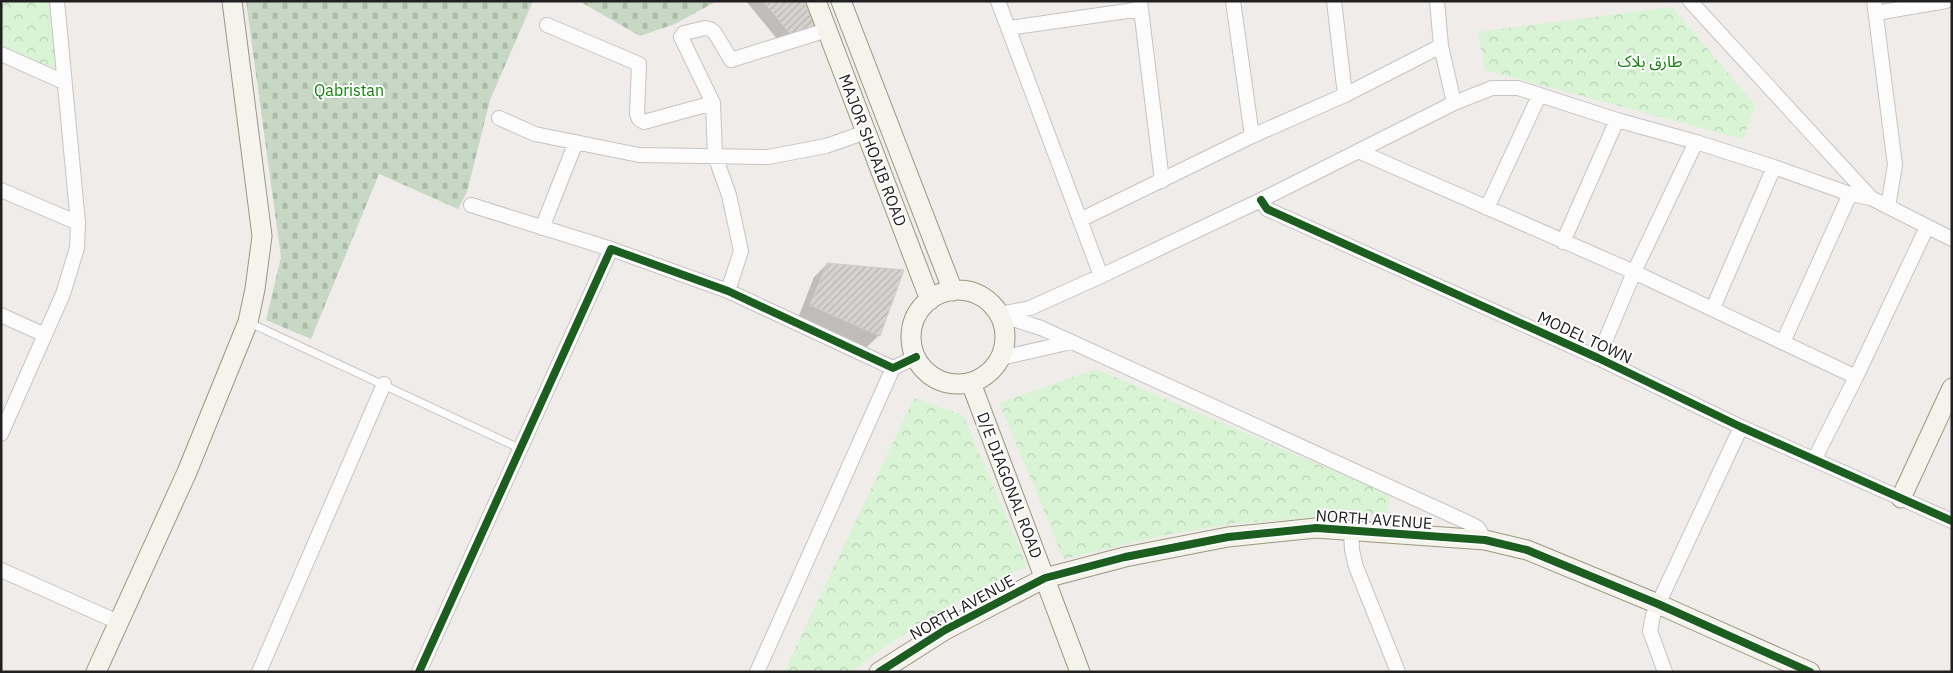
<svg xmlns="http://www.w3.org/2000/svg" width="1953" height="673" viewBox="0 0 1953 673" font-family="'IBM Plex Sans','Noto Sans Arabic',sans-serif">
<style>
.cemetery{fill:url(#cemetery-stones)}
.park{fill:url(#park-crowns)}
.shadow{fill:#0003}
.building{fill:url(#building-hatch);stroke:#d2cdca}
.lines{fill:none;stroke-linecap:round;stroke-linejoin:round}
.lane-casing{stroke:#c6c4c3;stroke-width:9}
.street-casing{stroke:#c6c4c3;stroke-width:16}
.secondary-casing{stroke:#9a9880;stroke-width:21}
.lane{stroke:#fdfcfc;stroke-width:7}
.street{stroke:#fdfcfc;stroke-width:14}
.secondary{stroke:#f4f3ec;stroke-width:19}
.cycleway-casing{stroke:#fff;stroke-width:11}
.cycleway{stroke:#1b5e20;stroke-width:8}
.labels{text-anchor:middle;stroke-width:4;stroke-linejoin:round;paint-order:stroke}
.park-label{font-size:16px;fill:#0f8309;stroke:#fff}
.street-label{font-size:16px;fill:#202020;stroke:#fff}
</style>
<defs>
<pattern id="cemetery-stones" width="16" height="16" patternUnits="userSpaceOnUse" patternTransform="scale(1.25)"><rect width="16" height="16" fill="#c7d9c5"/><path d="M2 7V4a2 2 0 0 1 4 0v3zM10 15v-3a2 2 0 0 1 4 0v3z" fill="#abbaa9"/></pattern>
<pattern id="park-crowns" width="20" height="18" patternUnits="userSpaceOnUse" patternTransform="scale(1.25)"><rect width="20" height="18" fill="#d9f4d5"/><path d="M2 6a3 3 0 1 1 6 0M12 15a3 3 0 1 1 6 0" fill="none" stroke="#bad1b7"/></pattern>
<pattern id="building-hatch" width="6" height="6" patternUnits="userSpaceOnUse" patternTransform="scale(1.25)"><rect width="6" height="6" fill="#d6d2d0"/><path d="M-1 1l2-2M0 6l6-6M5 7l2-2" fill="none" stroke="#b7b4b2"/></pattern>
</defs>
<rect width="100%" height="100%" fill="#efece9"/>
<!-- cemetery -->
<path class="cemetery" d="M 246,1 L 533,1 L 490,100 L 467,192 L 458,209 L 379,174 L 311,339 L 266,320 L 281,257 Z
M 579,1 L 717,1 L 675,24 L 640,36 Z"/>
<!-- park -->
<path class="park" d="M 1,1 L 57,1 L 64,82 L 1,54 Z
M 1672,7 L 1755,105 L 1743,139 L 1485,70 L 1478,32 Z
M 1096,369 L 1390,495 L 1387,513 L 1236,523 L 1165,535 L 1064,559 L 999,403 Z
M 914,398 L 963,415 L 1027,566 L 978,590 L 927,619 L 869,658 L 852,672 L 784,672 Z"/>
<!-- shadow -->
<path class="shadow" d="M 746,1 L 802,1 L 813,27 L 782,45 Z
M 827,264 L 902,271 L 878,336 L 866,348 L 798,318 L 814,277 Z"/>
<!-- building -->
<path class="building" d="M 763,1 L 804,1 L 815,27 L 792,36 Z
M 827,263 L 904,270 L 880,336 L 810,305 Z"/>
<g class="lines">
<defs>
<path id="lane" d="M 248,322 L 521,449"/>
<path id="street" d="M 998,1 L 1101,276
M 1140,1 L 1162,181
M 1233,1 L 1252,136
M 1334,1 L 1345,95
M 1690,1 L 1871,198
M 1874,1 L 1895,165 L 1888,207
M 1876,13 L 1946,1
M 547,25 L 639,64 L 637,114 L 639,119 L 644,122 L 713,103
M 1009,28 L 1141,9
M 1,54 L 64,82
M 1454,103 L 1492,88 L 1518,88 L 1617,120 L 1696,142 L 1774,167 L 1850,194 L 1871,198 L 1952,239
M 499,118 L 535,134 L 639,155 L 768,157 L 826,146 L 866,132
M 1358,151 L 1634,272 L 1856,377
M 1,190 L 78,223
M 1261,200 L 1267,209 L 1598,358 L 1741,427 L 1952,521
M 471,205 L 611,249
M 1487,208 L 1539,96
M 1080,220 L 1252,136 L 1345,95 L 1441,46
M 542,228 L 576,142
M 1563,242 L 1617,120
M 728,291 L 741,251 L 729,195 L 715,156 L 713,103 L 681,37 L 684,33 L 705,28 L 710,29 L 715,33 L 731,60 L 827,30
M 1713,308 L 1774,167
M 1000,314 L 1030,308 L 1101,276 L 1261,200 L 1454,103 L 1441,46 L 1437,1
M 1,315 L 45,335
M 1000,315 L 1041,328 L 1471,524 L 1478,528 L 1485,540
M 1783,342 L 1850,194
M 1001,358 L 1071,342
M 1598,358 L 1634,272 L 1696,142
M 1,434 L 63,294 L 77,248 L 78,223 L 57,1
M 1814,460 L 1856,377 L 1927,227
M 1351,530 L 1352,550 L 1356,567 L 1398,672
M 1,570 L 118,622
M 259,672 L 384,384
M 419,672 L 611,249 L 728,291 L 893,368 L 916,357
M 757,672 L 893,368
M 1665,672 L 1650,631 L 1653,615 L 1741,427"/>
<path id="secondary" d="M 816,1 L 930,300
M 841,1 L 953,291
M911 337a47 47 0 1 1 94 0a47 47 0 1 1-94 0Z
M 971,383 L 1080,672
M 1901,498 L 1952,388
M 96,672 L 187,472 L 248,322 L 255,289 L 262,236 L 232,1
M 879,672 L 945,630 L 1045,578 L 1125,557 L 1228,537 L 1316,528 L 1485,540 L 1527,550 L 1658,604 L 1810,672"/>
</defs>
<!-- lane casing -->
<use href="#lane" class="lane-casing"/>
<!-- street casing -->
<use href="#street" class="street-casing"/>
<!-- secondary casing -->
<use href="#secondary" class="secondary-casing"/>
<!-- lane -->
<use href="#lane" class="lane"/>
<!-- street -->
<use href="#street" class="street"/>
<!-- secondary -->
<use href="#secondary" class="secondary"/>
<defs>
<path id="cycleway" d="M 1261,200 L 1267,209 L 1598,358 L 1741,427 L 1952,521
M 419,672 L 611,249 L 728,291 L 893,368 L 916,357
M 879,672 L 945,630 L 1045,578 L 1125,557 L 1228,537 L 1316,528 L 1485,540 L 1527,550 L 1658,604 L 1810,672"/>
</defs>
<!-- cycleway casing -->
<use href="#cycleway" class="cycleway-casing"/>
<!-- cycleway -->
<use href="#cycleway" class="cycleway"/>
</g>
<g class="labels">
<!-- park labels -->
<g class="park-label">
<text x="1650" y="67">طارق بلاک</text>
<text x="349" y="96">Qabristan</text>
</g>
<!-- street labels -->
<g class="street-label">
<text transform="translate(873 150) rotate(69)" y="6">MAJOR SHOAIB ROAD</text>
<text transform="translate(1585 337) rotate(25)" y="6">MODEL TOWN</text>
<text transform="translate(1010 485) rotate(69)" y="6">D/E DIAGONAL ROAD</text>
<text transform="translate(1374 519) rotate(4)" y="6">NORTH AVENUE</text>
<text transform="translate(962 607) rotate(-29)" y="6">NORTH AVENUE</text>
</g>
</g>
<!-- border -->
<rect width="1953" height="673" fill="none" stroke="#202020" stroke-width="5"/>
</svg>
